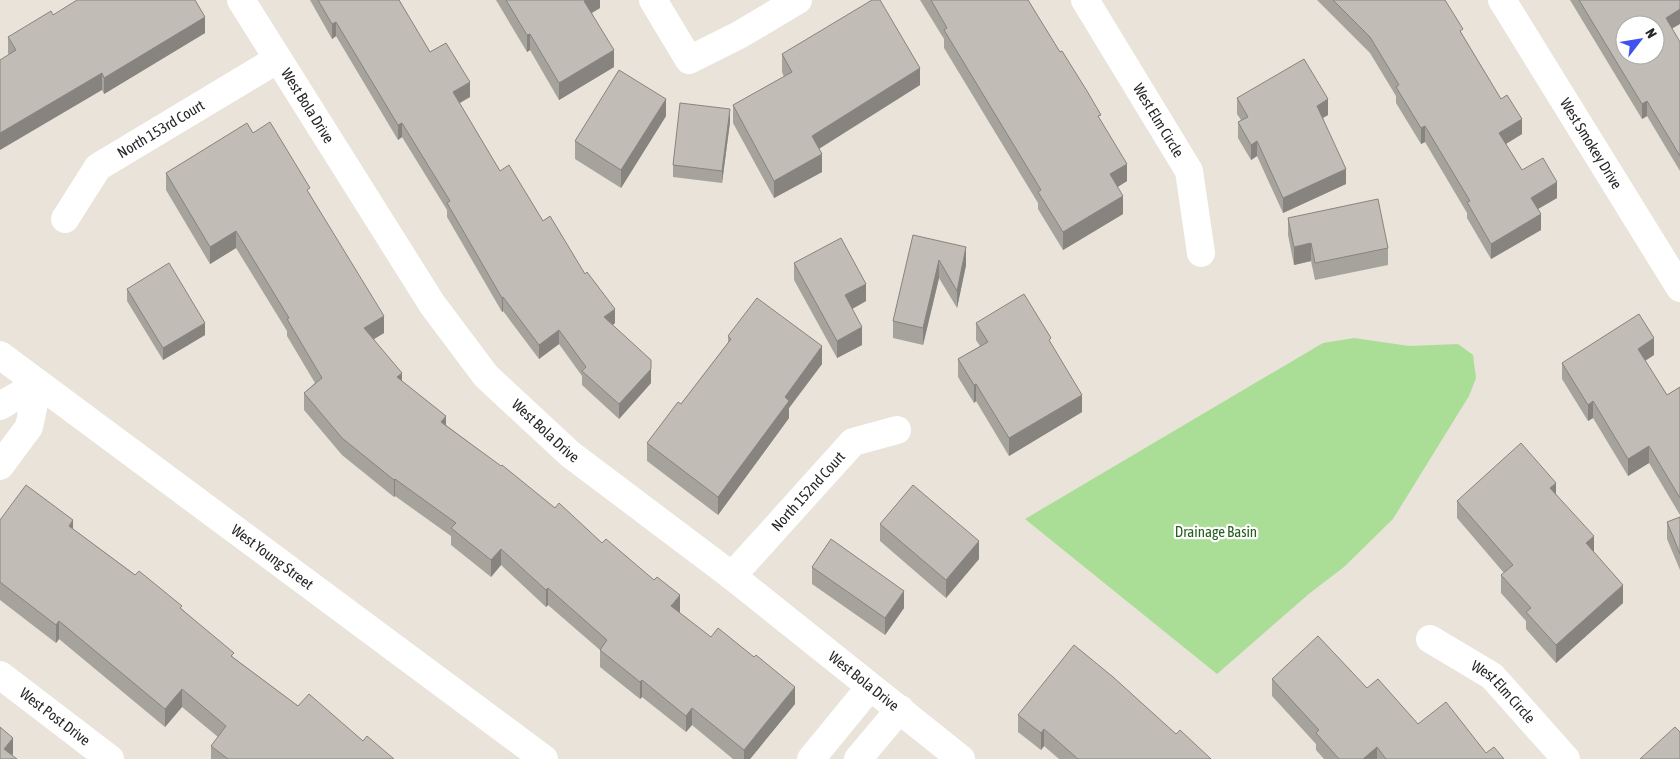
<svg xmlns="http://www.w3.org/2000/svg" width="1680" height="759" viewBox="0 0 1680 759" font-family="'Asap Condensed',sans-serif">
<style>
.green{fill:#aade97}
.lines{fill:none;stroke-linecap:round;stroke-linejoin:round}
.street{stroke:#fff;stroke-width:28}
.secondary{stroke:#fff;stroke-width:28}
.wall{fill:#a6a39d}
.shaded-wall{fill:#87847f}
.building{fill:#c1bdb6;stroke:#87847f;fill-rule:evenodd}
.labels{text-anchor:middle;stroke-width:4.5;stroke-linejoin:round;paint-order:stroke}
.street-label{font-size:15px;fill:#272727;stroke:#fff}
.park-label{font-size:15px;fill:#255f1c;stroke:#fff}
</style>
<rect width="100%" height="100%" fill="#e9e3d9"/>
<!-- green -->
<path class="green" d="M 1354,338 L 1409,346 L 1458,344 L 1473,355 L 1476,378 L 1469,396 L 1393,519 L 1344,567 L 1310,593 L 1217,674 L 1025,519 L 1323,343 Z"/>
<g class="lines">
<!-- street -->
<g class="street">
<path id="s1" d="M 241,0 L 432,304 L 486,376 L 570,454 L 732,576 L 961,759"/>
<path d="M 653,0 L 689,60 L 739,35 L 798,0"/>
<path id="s2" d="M 1085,0 L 1189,171 L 1201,253"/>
<path id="s3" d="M 1502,0 L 1680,288"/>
<path id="s4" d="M 65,219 L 98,167 L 278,59"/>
<path d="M 0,406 L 38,384"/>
<path d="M 0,466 L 29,427 L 38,384"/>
<path id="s5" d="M 732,576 L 853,442 L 897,430"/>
<path id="s6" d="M 1430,639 L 1492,676 L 1566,759"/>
<path id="s7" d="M 0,675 L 110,759"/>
<path d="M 811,759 L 870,687"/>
<path d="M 858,759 L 900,709"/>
</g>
<!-- secondary -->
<path class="secondary" id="s8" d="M 0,355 L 544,759"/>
</g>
<!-- wall -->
<path class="wall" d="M 310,0 L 399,0 L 430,52 L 470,97 L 459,103 L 500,171 L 543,221 L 615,323 L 613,325 L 651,383 L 619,419 L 582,385 L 582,376 L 559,344 L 539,359 L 503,311 L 502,312 L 447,217 L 447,210 L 402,137 L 398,140 L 336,36 L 332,39 Z
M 496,0 L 600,0 L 600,8 L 592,13 L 614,67 L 559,100 L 530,50 L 527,52 Z
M 920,0 L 1028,0 L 1101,121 L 1127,181 L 1117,187 L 1123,214 L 1063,250 L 1038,209 L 1038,203 L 944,48 L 944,39 Z
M 1317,0 L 1445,0 L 1463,36 L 1522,134 L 1506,144 L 1522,170 L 1557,198 L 1538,209 L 1541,230 L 1491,259 L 1467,218 L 1467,213 L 1425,142 L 1421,144 L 1396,103 L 1396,96 L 1370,53 Z
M 1570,0 L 1680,0 L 1672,29 L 1680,42 L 1680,171 L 1647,116 L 1642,119 Z
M 53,15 L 205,33 L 104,94 L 102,90 L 9,55 L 8,53 L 8,37 Z
M 782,54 L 920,85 L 819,149 L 822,172 L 774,198 L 733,123 L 733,105 L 784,77 L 782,72 Z
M 1237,98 L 1328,115 L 1323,118 L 1346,184 L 1283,213 L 1257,156 L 1251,160 L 1238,138 L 1238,122 L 1241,120 L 1237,114 Z
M 666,116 L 621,188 L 575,159 L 575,141 Z
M 730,122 L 722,183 L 673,177 L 673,165 Z
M 253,133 L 310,194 L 384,333 L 374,339 L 402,381 L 446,425 L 555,508 L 602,543 L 680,612 L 680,613 L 795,704 L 750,759 L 733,759 L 692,725 L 686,732 L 642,697 L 640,699 L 600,667 L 600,650 L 548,605 L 546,607 L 501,565 L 491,577 L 451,545 L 451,536 L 395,496 L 394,497 L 342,455 L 304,410 L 304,393 L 315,383 L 287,336 L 287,331 L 236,248 L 210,264 L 166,190 L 166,173 Z
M 1288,218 L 1388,248 L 1388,265 L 1315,280 L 1311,261 L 1294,265 L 1288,235 Z
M 913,235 L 966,265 L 957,308 L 939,278 L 923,345 L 893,338 L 893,321 Z
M 794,263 L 866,301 L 852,309 L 862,345 L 837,358 L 794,280 Z
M 127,289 L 205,335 L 163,360 L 127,301 Z
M 976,323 L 1051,344 L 1082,412 L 1009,456 L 976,401 L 974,403 L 958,377 L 958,359 L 980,346 L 976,340 Z
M 728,336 L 822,364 L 789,408 L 789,418 L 718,515 L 647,461 L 647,443 L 681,404 L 728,343 Z
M 1654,355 L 1645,361 L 1667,395 L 1680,387 L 1680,515 L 1649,463 L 1628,476 L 1593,418 L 1588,421 L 1562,379 L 1562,363 Z
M 1556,494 L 1594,552 L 1623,603 L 1556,663 L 1526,629 L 1526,621 L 1501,593 L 1501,575 L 1504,573 L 1457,518 L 1457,501 Z
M 1680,517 L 1680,570 L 1667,539 L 1667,522 Z
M 0,520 L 73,529 L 182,609 L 234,658 L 298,706 L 394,759 L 211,759 L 211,746 L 218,737 L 182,707 L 165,727 L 59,639 L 56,643 L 0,600 Z
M 880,524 L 979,559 L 946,598 L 880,541 Z
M 812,567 L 904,608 L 885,635 L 812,584 Z
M 1272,679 L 1367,688 L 1418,724 L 1486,753 L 1504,759 L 1324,759 L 1316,750 L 1316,744 L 1272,696 Z
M 1018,715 L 1176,734 L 1211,759 L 1059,759 L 1044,746 L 1041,750 L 1018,732 Z"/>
<!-- shaded-wall -->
<path class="shaded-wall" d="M 586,0 L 600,0 L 600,8 L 584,17 L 584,1 Z
M 1680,9 L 1680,24 L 1666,32 L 1666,18 Z
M 205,17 L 205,33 L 104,94 L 104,78 Z
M 336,22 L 336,36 L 332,39 L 332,24 Z
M 530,34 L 530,50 L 527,52 L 527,35 Z
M 614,50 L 614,67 L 559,100 L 559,83 Z
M 920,68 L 920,85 L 812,153 L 812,136 Z
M 102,73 L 102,90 L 0,150 L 0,133 Z
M 470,82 L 470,97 L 453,107 L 453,92 Z
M 666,99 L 666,116 L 621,188 L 621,170 Z
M 1328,99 L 1328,115 L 1317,121 L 1317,106 Z
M 1647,101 L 1647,116 L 1642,119 L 1642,104 Z
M 730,109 L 730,122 L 722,183 L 722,171 Z
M 1522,119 L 1522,134 L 1499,148 L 1499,133 Z
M 402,123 L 402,137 L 398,140 L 398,125 Z
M 1425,126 L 1425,142 L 1421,144 L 1421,128 Z
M 1257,141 L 1257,156 L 1251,160 L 1251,145 Z
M 822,154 L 822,172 L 774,198 L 774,181 Z
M 1127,164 L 1127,181 L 1110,192 L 1110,174 Z
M 1346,169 L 1346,184 L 1283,213 L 1283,198 Z
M 1557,182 L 1557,198 L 1531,213 L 1531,198 Z
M 1123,196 L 1123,214 L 1063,250 L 1063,232 Z
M 1541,214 L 1541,230 L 1491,259 L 1491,244 Z
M 236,231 L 236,248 L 210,264 L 210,247 Z
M 1311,243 L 1311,261 L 1294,265 L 1294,247 Z
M 966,247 L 966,265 L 957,308 L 957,291 Z
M 939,260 L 939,278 L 923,345 L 923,328 Z
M 866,284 L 866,301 L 845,313 L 845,295 Z
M 503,297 L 503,311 L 502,312 L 502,298 Z
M 615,309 L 615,323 L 604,332 L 604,317 Z
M 384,316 L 384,333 L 364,345 L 364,328 Z
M 205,323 L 205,335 L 163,360 L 163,348 Z
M 862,327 L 862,345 L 837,358 L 837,341 Z
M 559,330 L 559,344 L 539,359 L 539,345 Z
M 1654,338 L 1654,355 L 1638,365 L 1638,349 Z
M 822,346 L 822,364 L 789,408 L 789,418 L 718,515 L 718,497 L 785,397 Z
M 651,369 L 651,383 L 619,419 L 619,404 Z
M 402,373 L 402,390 L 397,377 Z
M 976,384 L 976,401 L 974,403 L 974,385 Z
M 1082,395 L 1082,412 L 1009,456 L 1009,438 Z
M 1593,401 L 1593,418 L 1588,421 L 1588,405 Z
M 446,416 L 446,433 L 441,422 Z
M 1649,446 L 1649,463 L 1628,476 L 1628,459 Z
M 395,479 L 395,496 L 394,497 L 394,480 Z
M 1556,483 L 1556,500 L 1550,488 Z
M 73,520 L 73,538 L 69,526 Z
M 1594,536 L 1594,554 L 1586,543 Z
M 979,541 L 979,559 L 946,598 L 946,580 Z
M 501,549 L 501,565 L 491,577 L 491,560 Z
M 1623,585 L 1623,603 L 1556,663 L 1556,645 Z
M 548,588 L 548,605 L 546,607 L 546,590 Z
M 904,591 L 904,608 L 885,635 L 885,618 Z
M 680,595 L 680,612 L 671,623 L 671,606 Z
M 59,621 L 59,639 L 56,643 L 56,625 Z
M 642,680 L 642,697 L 640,699 L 640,682 Z
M 795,687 L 795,704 L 750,759 L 744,759 L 744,750 Z
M 182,689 L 182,707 L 165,727 L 165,709 Z
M 692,708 L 692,725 L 686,732 L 686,716 Z
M 1044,729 L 1044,746 L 1041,750 L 1041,733 Z
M 13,738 L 13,754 L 9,759 L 4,749 Z
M 1377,747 L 1377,759 L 1363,759 Z"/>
<!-- building -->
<path class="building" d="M 77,0 L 195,0 L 205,17 L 104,78 L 102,73 L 0,133 L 0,60 L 16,50 L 8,37 L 51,11 L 53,15 Z
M 318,0 L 399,0 L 430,52 L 446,43 L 470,82 L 453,92 L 500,171 L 509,165 L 543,221 L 550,216 L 585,274 L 587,272 L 615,309 L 604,317 L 651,360 L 651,369 L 619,404 L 582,371 L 586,367 L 559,330 L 539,345 L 503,297 L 502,298 L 447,203 L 450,201 L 402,123 L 398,125 L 336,22 L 332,24 Z
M 506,0 L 586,0 L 584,1 L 614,50 L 559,83 L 530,34 L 527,35 Z
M 872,0 L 880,0 L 920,68 L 812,136 L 822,154 L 774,181 L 733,105 L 792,72 L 782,54 Z
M 931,0 L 1028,0 L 1060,52 L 1062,51 L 1087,91 L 1101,115 L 1098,116 L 1127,164 L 1110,174 L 1123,196 L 1063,232 L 1038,192 L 1041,190 L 944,30 L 947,28 Z
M 1333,0 L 1445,0 L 1463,29 L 1460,31 L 1501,99 L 1507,95 L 1522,119 L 1499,133 L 1522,170 L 1543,158 L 1557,182 L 1531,198 L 1541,214 L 1491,244 L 1467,202 L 1470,201 L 1425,126 L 1421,128 L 1396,87 L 1399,85 L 1370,37 Z
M 1579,0 L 1680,0 L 1680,9 L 1666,18 L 1680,42 L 1680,156 L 1647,101 L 1642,104 ZM 1625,25 L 1655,25 L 1655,55 L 1625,55 Z
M 1304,59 L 1328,99 L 1317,106 L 1346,169 L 1283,198 L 1257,141 L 1251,145 L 1238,122 L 1248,117 L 1237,98 Z
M 619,70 L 666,99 L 621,170 L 575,141 Z
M 680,103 L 730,109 L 722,171 L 673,165 Z
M 270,122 L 310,188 L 307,190 L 384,316 L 364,328 L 402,373 L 397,377 L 446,416 L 441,422 L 501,466 L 502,465 L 555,508 L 559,503 L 602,543 L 606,539 L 654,580 L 657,577 L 680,595 L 671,606 L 711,637 L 718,628 L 754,657 L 756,655 L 795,687 L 744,750 L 692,708 L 686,716 L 642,680 L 640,682 L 600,650 L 607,640 L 548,588 L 546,590 L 501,549 L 491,560 L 451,528 L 456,523 L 395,479 L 394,480 L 342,438 L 304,393 L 322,378 L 287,319 L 289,318 L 236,231 L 210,247 L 166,173 L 247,123 L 253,133 Z
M 1378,199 L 1388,248 L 1315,263 L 1311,243 L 1294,247 L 1288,218 Z
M 913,235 L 966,247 L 957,291 L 939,260 L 923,328 L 893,321 Z
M 841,238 L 866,284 L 845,295 L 862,327 L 837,341 L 794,263 Z
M 169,263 L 205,323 L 163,348 L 127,289 Z
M 1024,294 L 1051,338 L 1049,340 L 1082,395 L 1009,438 L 976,384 L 974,385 L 958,359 L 988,342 L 976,323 Z
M 757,298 L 822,346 L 785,397 L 789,401 L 718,497 L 647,443 L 678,402 L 681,404 L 731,339 L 728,336 Z
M 1639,314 L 1654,338 L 1638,349 L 1667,395 L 1680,387 L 1680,498 L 1649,446 L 1628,459 L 1593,401 L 1588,405 L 1562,363 Z
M 1521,443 L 1556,483 L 1550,488 L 1594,536 L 1586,543 L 1623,585 L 1556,645 L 1526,612 L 1531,608 L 1501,575 L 1513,565 L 1457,501 Z
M 26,485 L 73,520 L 69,526 L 135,575 L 139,571 L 182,606 L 180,608 L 234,653 L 231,656 L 298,706 L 309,694 L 363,741 L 367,736 L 394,759 L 228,759 L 211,746 L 226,726 L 182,689 L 165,709 L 59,621 L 56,625 L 0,582 L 0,520 Z
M 913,485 L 979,541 L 946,580 L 880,524 Z
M 1680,517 L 1680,554 L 1667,522 Z
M 831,539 L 904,591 L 885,618 L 812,567 Z
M 1318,636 L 1367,688 L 1378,679 L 1418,724 L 1446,702 L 1486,753 L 1494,747 L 1504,759 L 1386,759 L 1377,747 L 1363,759 L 1339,759 L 1316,733 L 1319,730 L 1272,679 Z
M 1074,645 L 1113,677 L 1176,734 L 1180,730 L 1211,759 L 1078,759 L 1044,729 L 1041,733 L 1018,715 Z
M 0,727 L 13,738 L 4,749 L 17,759 L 0,759 Z
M 1675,727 L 1680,732 L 1680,759 L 1640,759 Z"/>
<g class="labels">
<!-- street labels -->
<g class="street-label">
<text dy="5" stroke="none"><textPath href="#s1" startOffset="125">West Bola Drive</textPath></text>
<text dy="5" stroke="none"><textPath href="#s2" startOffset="141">West Elm Circle</textPath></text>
<text dy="5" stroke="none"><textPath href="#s4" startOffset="135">North 153rd Court</textPath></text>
<text dy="5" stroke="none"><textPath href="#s3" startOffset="169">West Smokey Drive</textPath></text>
<text dy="5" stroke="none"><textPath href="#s1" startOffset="530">West Bola Drive</textPath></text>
<text dy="5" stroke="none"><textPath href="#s5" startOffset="114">North 152nd Court</textPath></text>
<text dy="5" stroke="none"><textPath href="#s8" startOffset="339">West Young Street</textPath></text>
<text dy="5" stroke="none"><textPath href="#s1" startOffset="935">West Bola Drive</textPath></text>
<text dy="5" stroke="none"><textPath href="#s6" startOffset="91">West Elm Circle</textPath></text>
<text dy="5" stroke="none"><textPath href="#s7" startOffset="69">West Post Drive</textPath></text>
</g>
<!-- park labels -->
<g class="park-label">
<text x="1216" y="537">Drainage Basin</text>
</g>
</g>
<!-- north arrow -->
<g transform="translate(1640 40) rotate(59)"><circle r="24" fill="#ffffff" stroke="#a9a9a9"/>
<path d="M0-4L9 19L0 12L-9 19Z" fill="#3f52f0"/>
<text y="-8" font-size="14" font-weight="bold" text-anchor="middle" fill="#272727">N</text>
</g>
</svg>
